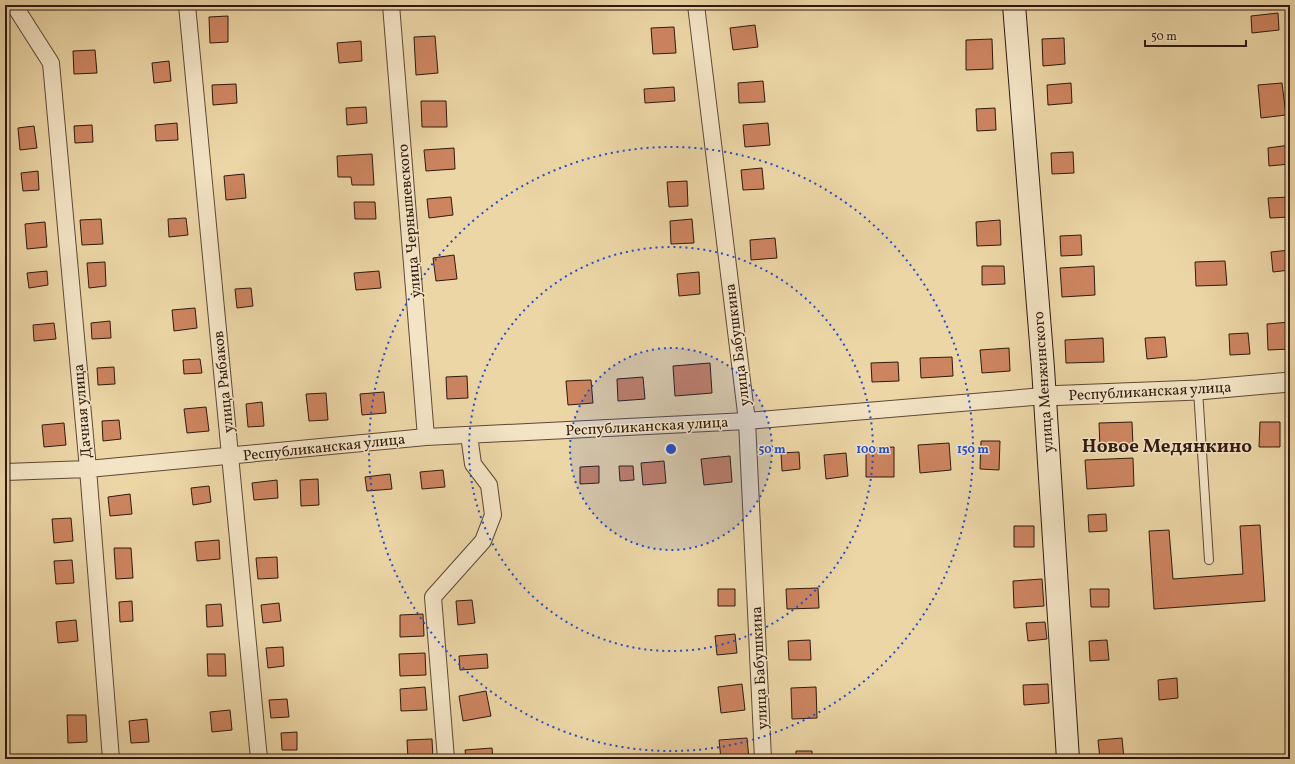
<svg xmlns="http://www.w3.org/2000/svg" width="1295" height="764" viewBox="0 0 1295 764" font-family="Vollkorn,serif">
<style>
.building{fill:#cd8560;stroke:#2e190f}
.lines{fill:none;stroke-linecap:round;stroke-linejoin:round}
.service-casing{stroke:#5e4835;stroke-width:10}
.minor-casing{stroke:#5e4835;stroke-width:18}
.tertiary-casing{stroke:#5e4835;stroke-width:21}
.secondary-casing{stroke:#2e190f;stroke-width:24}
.service{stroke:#f3e4c5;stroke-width:8}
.minor{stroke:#f3e4c5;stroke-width:16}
.tertiary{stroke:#f3e4c5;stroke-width:19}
.secondary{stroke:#f3e4c5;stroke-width:22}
.ring{fill:none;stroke:#1d4ed8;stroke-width:2;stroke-dasharray:2 4}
.labels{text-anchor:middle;stroke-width:3;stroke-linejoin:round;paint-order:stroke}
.street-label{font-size:15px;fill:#2e190f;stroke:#f3e4c5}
.district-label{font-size:19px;font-weight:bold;fill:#2e190f;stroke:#f3e4c5}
.centre{fill:#1d4ed8;stroke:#f3e4c5;stroke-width:2}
.ring-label{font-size:12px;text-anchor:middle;font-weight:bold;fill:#1d4ed8;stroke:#f3e4c5;stroke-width:3;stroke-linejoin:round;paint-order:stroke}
</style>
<rect width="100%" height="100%" fill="#ecd6a6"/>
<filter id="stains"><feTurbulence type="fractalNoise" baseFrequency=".005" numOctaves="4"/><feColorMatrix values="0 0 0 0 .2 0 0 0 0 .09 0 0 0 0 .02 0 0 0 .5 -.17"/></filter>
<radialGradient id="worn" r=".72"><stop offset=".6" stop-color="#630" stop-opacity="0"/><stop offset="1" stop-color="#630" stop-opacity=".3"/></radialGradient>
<!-- building -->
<path class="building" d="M 412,5 L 435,5 L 435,8 L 413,9 Z
M 1278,13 L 1279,30 L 1252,33 L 1251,16 Z
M 228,16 L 228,42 L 210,43 L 209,17 Z
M 755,25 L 758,47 L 733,50 L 730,28 Z
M 674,27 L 676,53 L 653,54 L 651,28 Z
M 435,36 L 438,73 L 416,75 L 414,37 Z
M 1064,38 L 1065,64 L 1043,66 L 1042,39 Z
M 992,39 L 993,69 L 966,70 L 966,40 Z
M 361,41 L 362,61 L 339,63 L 337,43 Z
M 95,50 L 97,73 L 74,74 L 73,51 Z
M 169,61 L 171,81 L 154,83 L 152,63 Z
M 763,81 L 765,102 L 739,103 L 738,83 Z
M 1071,83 L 1072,103 L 1048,105 L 1047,85 Z
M 1282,83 L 1286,115 L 1261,118 L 1258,85 Z
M 236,84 L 237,103 L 213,105 L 212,85 Z
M 674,87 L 675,101 L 645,103 L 644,89 Z
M 421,101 L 446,101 L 447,127 L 422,127 Z
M 366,107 L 367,123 L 347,125 L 346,108 Z
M 995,108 L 996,130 L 977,131 L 976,109 Z
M 177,123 L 178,140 L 156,141 L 155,125 Z
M 768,123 L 770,145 L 745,147 L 743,125 Z
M 92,125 L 93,142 L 75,143 L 74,126 Z
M 34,126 L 37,148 L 20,150 L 18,128 Z
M 1290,145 L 1290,164 L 1269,166 L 1268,148 Z
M 454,148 L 455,169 L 426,171 L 424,150 Z
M 1073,152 L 1074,173 L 1052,174 L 1051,153 Z
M 372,154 L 374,185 L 352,185 L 351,177 L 338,177 L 337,156 Z
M 762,168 L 764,189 L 743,190 L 741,170 Z
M 38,171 L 39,190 L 23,191 L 21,173 Z
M 244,174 L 246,198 L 226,200 L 224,176 Z
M 687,181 L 688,206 L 669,207 L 667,182 Z
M 451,197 L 453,215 L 429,218 L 427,199 Z
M 1290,197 L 1290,217 L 1270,218 L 1268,198 Z
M 354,202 L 375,202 L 376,219 L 355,219 Z
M 186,218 L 188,235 L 169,237 L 168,219 Z
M 101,219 L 103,244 L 82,245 L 80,220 Z
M 692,219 L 694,243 L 671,244 L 670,221 Z
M 1000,220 L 1001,245 L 977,246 L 976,222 Z
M 45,222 L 47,247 L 27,249 L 25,224 Z
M 1081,235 L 1082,255 L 1061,256 L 1060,236 Z
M 775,238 L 777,258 L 751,260 L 750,240 Z
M 1290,250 L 1290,270 L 1273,272 L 1271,252 Z
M 454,255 L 457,279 L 436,281 L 433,258 Z
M 1225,261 L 1227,285 L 1196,286 L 1195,262 Z
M 105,262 L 106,286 L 89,288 L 87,263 Z
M 982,266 L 1004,266 L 1005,284 L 982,285 Z
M 1094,266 L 1095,295 L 1062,297 L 1060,268 Z
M 47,271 L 48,285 L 29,288 L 27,273 Z
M 379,271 L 381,288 L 356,290 L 354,273 Z
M 699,272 L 700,294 L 679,296 L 677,274 Z
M 251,288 L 253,306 L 237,308 L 235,289 Z
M 195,308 L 197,328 L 174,331 L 172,310 Z
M 110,321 L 111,338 L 92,339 L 91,323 Z
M 1290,322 L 1290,349 L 1268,350 L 1267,324 Z
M 54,323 L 56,339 L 34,341 L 33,325 Z
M 1248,333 L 1250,354 L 1230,355 L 1229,334 Z
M 1165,337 L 1167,357 L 1147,359 L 1145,338 Z
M 1103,338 L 1104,362 L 1066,363 L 1065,340 Z
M 1009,348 L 1010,371 L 982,373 L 980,350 Z
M 952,357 L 953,376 L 921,378 L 920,358 Z
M 200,359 L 202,373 L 184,374 L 183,360 Z
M 898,362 L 899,381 L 872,382 L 871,363 Z
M 710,363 L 712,393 L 675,396 L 673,366 Z
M 114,367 L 115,384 L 98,385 L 97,368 Z
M 467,376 L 468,398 L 447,399 L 446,377 Z
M 643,377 L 645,399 L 618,401 L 617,379 Z
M 591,380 L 593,403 L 568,405 L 566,381 Z
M 384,392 L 386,413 L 362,415 L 360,394 Z
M 326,393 L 328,420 L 309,421 L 306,394 Z
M 262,402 L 264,426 L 248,427 L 246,404 Z
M 206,407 L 209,431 L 187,433 L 184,409 Z
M 119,420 L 121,439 L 103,441 L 102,421 Z
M 1132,422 L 1133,446 L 1100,447 L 1099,423 Z
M 1260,422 L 1280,422 L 1280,447 L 1259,447 Z
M 64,423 L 66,445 L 44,447 L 42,425 Z
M 981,441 L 1000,441 L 999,470 L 980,469 Z
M 949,443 L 951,470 L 920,473 L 918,445 Z
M 894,447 L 894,477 L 866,477 L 866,448 Z
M 799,452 L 800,469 L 782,471 L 781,453 Z
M 846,453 L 848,476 L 826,479 L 824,455 Z
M 730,456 L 732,482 L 704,485 L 701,459 Z
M 1133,458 L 1134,486 L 1087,489 L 1085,460 Z
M 664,461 L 666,483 L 643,485 L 641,463 Z
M 599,466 L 599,483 L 580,484 L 580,467 Z
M 619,466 L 633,466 L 634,480 L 620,481 Z
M 443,470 L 445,487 L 422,489 L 420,472 Z
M 390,474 L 392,489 L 367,491 L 365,477 Z
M 318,479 L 319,505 L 301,506 L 300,480 Z
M 277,480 L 278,498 L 254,500 L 252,483 Z
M 209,486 L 211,502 L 193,505 L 191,488 Z
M 130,494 L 132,514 L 110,516 L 108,497 Z
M 1106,514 L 1107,531 L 1089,532 L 1088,515 Z
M 71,518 L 73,541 L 54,543 L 52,519 Z
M 1260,525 L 1265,601 L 1154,609 L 1149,531 L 1169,530 L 1173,579 L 1243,574 L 1240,526 Z
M 1014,526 L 1034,526 L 1034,547 L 1014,547 Z
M 219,540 L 220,559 L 197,561 L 195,542 Z
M 114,548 L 131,548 L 133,578 L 116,579 Z
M 277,557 L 278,578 L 258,579 L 256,558 Z
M 72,560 L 74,583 L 56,584 L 54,561 Z
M 1042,579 L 1044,606 L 1014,608 L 1013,581 Z
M 818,588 L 819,608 L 787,609 L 786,589 Z
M 718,589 L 735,589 L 735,606 L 718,606 Z
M 1090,589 L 1109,589 L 1109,607 L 1091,607 Z
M 472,600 L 475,623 L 458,625 L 456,601 Z
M 132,601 L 133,621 L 120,622 L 119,602 Z
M 279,603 L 281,621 L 263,623 L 261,605 Z
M 221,604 L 223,626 L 207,627 L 206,605 Z
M 423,614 L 424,636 L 400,637 L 400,615 Z
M 76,620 L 78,641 L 58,643 L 56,622 Z
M 1045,622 L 1047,639 L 1028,641 L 1026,623 Z
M 735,634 L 737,653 L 717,655 L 715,636 Z
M 810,640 L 811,660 L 789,660 L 788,641 Z
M 1107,640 L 1109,660 L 1090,661 L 1089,641 Z
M 283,647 L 284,666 L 268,668 L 266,648 Z
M 425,653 L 426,675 L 400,676 L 399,654 Z
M 207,654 L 225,654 L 226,676 L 208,676 Z
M 487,654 L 488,668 L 460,670 L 459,656 Z
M 1177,678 L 1178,698 L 1159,700 L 1158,680 Z
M 742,684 L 745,710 L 721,713 L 718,687 Z
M 1048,684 L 1049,703 L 1024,705 L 1023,685 Z
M 425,687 L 427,710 L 401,711 L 400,689 Z
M 816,687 L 817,718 L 792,719 L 791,688 Z
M 486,691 L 491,716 L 463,721 L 459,696 Z
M 287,699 L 289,717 L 271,718 L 269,700 Z
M 230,710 L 232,730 L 212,732 L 210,712 Z
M 67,715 L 86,715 L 87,742 L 68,743 Z
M 147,719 L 149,742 L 131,743 L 129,721 Z
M 297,732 L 297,750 L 282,750 L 281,733 Z
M 747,738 L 749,759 L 721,759 L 719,740 Z
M 1122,738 L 1124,759 L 1100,759 L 1098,740 Z
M 432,739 L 433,759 L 408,759 L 407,740 Z
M 492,748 L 493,759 L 466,759 L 465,750 Z
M 796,751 L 812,751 L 812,759 L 796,759 Z"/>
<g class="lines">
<defs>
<path id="service" d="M 1198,390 L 1209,560"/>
<path id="minor" d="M 14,5 L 51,63 L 88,469 L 111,759
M 187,5 L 259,759
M 391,5 L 426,437
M 696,5 L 747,421 L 763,759
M 5,472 L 88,469 L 426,437 L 747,421 L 1044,396
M 446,759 L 433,597 L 483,541 L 493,515 L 489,485 L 473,464 L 469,435"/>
<path id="tertiary" d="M 1044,396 L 1198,390 L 1290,382"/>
<path id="secondary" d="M 1014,5 L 1043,368 L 1068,759"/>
</defs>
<!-- service casing -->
<use href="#service" class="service-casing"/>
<!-- minor casing -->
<use href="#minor" class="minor-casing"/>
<!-- tertiary casing -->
<use href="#tertiary" class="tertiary-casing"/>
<!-- secondary casing -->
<use href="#secondary" class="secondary-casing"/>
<!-- service -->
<use href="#service" class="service"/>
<!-- minor -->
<use href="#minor" class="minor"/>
<!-- tertiary -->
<use href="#tertiary" class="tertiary"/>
<!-- secondary -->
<use href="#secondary" class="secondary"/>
</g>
<!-- distance rings -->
<circle cx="671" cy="449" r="101" fill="#1d4ed8" fill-opacity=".12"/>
<g class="ring">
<circle cx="671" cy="449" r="101"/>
<circle cx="671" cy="449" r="202"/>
<circle cx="671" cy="449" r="302"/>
</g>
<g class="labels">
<!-- street labels -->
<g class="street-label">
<text transform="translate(409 221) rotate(-95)" y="5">улица Чернышевского</text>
<text transform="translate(737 345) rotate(-97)" y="5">улица Бабушкина</text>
<text transform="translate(223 382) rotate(-96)" y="5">улица Рыбаков</text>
<text transform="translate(1043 382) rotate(-94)" y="5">улица Менжинского</text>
<text transform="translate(1150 391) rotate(-3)" y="5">Республиканская улица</text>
<text transform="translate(82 411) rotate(-95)" y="5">Дачная улица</text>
<text transform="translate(647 426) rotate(-3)" y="5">Республиканская улица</text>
<text transform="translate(324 447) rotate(-6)" y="5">Республиканская улица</text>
<text transform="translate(759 668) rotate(-93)" y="5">улица Бабушкина</text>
</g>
<!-- district labels -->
<g class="district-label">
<text x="1167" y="452">Новое Медянкино</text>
</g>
</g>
<circle cx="671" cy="449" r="6" class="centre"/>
<g class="ring-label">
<text x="772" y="453">50 m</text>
<text x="873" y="453">100 m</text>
<text x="973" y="453">150 m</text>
</g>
<!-- margin -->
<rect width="1295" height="764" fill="none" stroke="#ecd6a6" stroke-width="20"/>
<rect x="6" y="6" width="1283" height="752" fill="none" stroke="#2e190f" stroke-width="2"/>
<rect x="10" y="10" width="1275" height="744" fill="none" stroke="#2e190f"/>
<!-- scale -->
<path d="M1145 40v6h101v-6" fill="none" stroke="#2e190f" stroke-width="2"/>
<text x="1151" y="40" font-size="12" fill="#2e190f" stroke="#f3e4c5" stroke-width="3" paint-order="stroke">50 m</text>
<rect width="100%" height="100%" filter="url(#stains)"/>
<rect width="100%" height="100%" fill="url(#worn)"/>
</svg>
